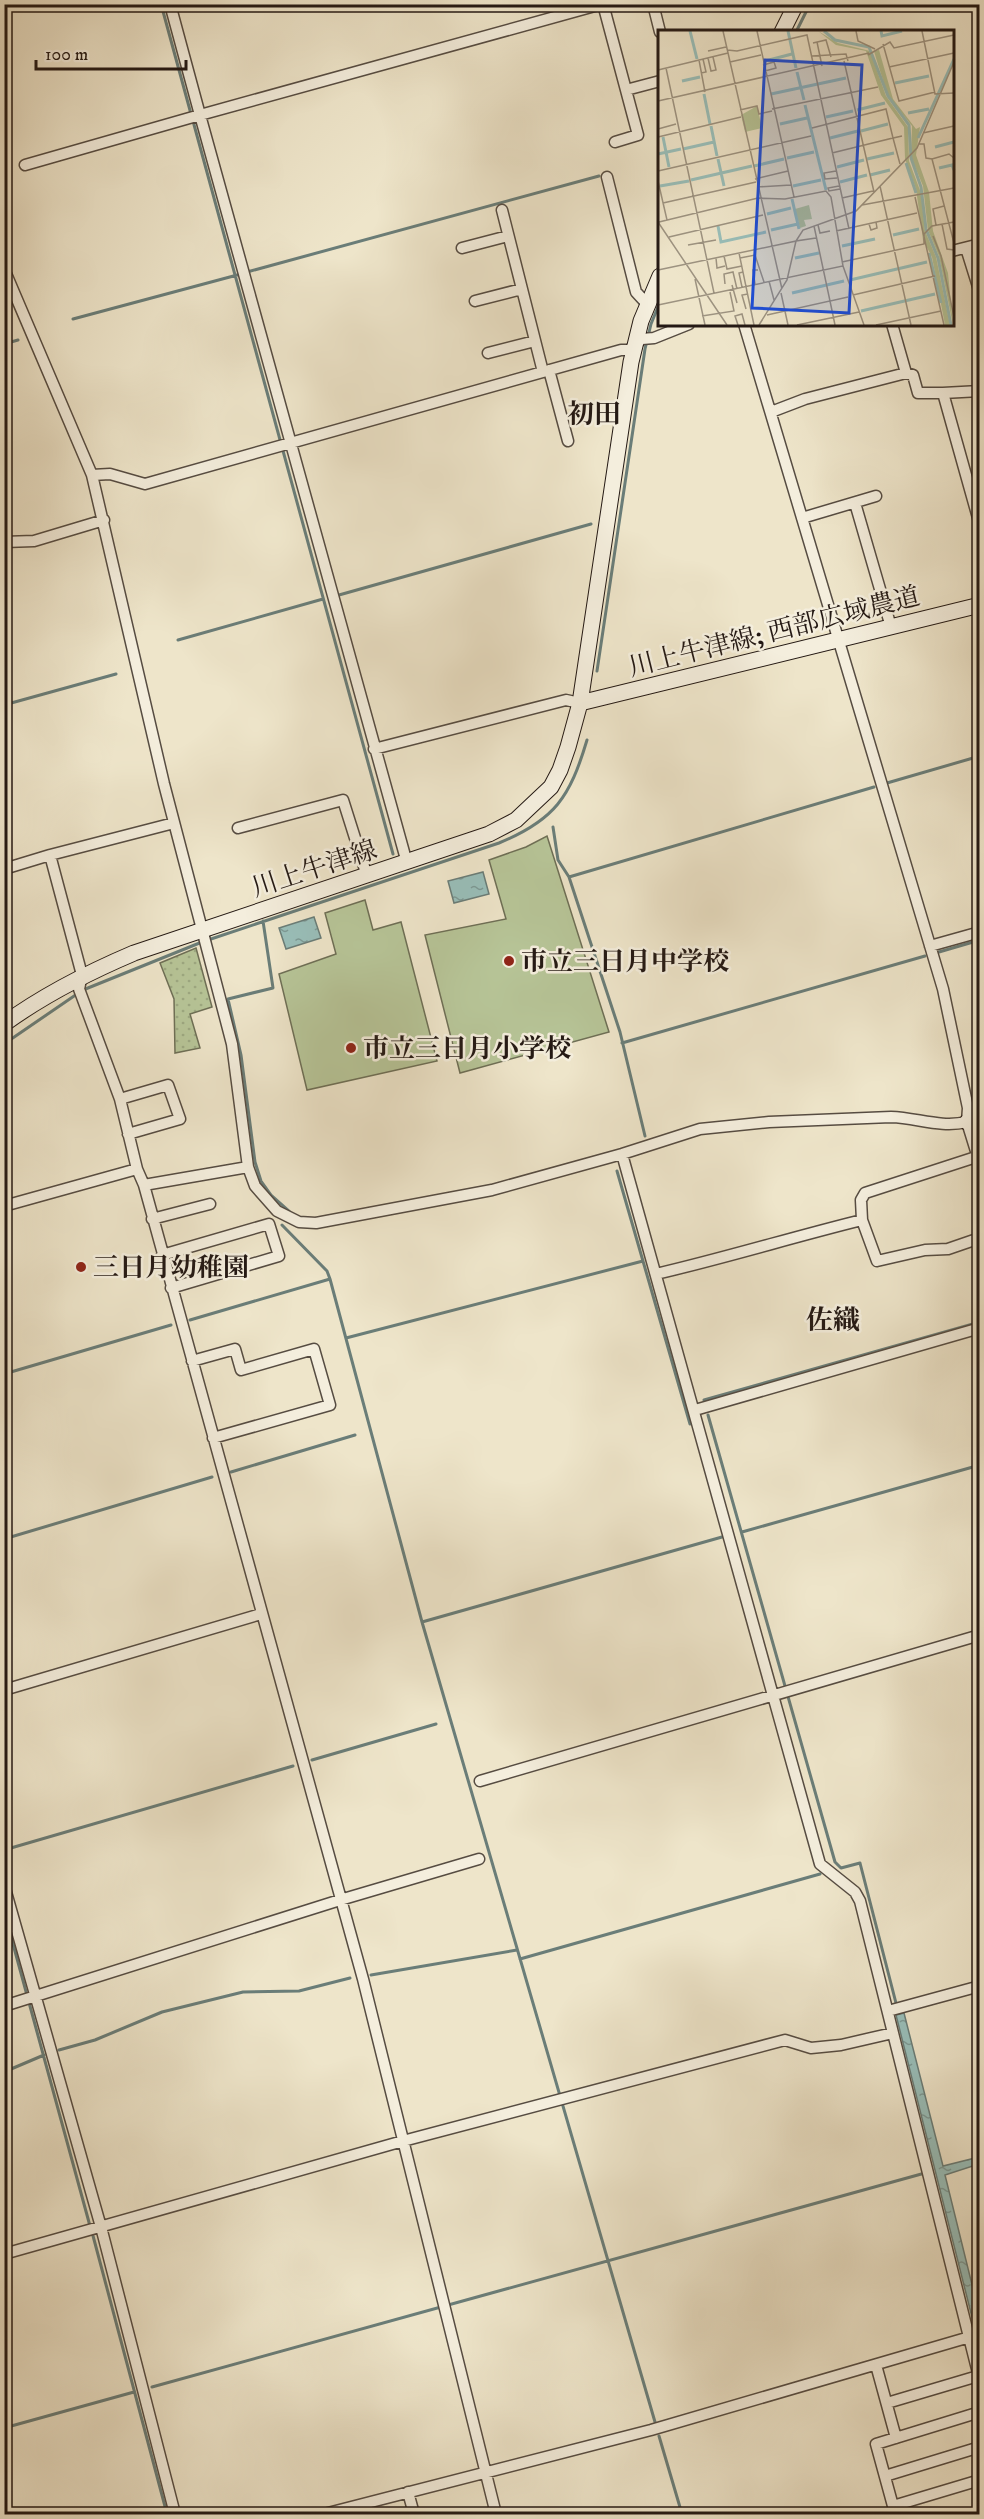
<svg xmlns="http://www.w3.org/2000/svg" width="984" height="2519" viewBox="0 0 984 2519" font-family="'IM FELL DW Pica','Noto Serif JP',serif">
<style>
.grass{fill:#b7c598;stroke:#6e6f56;stroke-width:1.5}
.garden{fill:url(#garden-dots);stroke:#6e6f56;stroke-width:1.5}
.water{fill:url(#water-ripples);stroke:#6a7d78;stroke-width:1.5}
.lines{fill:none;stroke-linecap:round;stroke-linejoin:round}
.stream{stroke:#6a7d78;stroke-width:3}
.street-casing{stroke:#564c42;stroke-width:13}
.secondary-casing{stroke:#241914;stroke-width:17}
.street{stroke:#f4eedd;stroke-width:10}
.secondary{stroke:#f4eedd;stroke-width:15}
.poi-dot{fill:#8f2418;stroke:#f4eedd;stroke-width:2}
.labels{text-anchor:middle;stroke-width:5;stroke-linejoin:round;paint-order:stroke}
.street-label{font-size:26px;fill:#241914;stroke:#f4eedd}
.poi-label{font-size:26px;font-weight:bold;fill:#241914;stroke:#f4eedd;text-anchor:start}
.neighbourhood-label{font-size:27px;font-weight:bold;fill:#241914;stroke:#f4eedd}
.inset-river{fill:none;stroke:#99bfba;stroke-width:3}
.inset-road{fill:none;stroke:#9d9381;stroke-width:1.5}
.view{fill:#1d4ed8;fill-opacity:0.15;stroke:#1d4ed8;stroke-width:3}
.inset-edge{fill:none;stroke:#241914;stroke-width:3}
</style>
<defs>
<pattern id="garden-dots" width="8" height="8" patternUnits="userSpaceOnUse" patternTransform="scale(1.5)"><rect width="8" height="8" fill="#b7c598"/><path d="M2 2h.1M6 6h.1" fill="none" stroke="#9da982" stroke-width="1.8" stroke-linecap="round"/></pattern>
<pattern id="water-ripples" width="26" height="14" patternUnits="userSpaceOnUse" patternTransform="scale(1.5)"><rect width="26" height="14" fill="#99bfba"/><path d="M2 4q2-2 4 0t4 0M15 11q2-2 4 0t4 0" fill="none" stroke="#7d9a96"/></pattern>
</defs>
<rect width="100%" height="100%" fill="#eee5ca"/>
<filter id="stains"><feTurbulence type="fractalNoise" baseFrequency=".00333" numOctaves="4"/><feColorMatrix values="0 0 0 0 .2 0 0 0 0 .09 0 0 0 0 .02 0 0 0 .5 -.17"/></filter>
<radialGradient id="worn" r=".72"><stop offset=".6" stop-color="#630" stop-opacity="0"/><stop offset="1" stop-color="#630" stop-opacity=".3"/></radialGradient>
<!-- grass -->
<path class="grass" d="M 547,836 L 609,1032 L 460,1073 L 425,935 L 506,919 L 489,860 L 526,847 Z
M 365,900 L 373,930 L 401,922 L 437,1061 L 307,1090 L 279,974 L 336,954 L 325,913 Z"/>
<!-- garden -->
<path class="garden" d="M 196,948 L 212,1007 L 190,1014 L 200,1048 L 175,1053 L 174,999 L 160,963 Z"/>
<!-- water -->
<path class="water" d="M 483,872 L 489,894 L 454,903 L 448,881 Z
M 314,917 L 321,938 L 286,949 L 279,928 Z
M 904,2013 L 943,2166 L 979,2157 L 979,2164 L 945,2175 L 979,2313 L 979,2345 L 896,2015 Z"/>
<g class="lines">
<!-- stream -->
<path class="stream" d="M 161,4 L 191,114
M 796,32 L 810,4
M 193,121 L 393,854
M 247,272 L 599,176
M 73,319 L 241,274
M 4,344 L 18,340
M 339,595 L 591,524
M 178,640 L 323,599
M 597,671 L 645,349 L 651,324 L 660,302
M 4,705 L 116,674
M 887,783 L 980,756
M 553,827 L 558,860 L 569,877 L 620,1032 L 645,1136
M 569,877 L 874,787
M 263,921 L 273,988 L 228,999 L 241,1055 L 255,1162 L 261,1181 L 271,1195 L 289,1211
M 208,940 L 499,843 C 555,820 570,797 587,740
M 939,952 L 980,940
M 83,990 L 202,942
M 622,1043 L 925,956
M 4,1044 L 77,994
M 617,1171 L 690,1424
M 282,1225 L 327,1271 L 330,1279 L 422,1622 L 655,2422
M 190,1320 L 330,1279
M 346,1338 L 643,1261
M 4,1374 L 171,1325
M 704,1400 L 980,1322
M 708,1415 L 835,1862 L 841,1868 L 860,1863 L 897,2007
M 231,1472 L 355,1435
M 742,1532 L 980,1465
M 4,1539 L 212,1477
M 422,1622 L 722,1537
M 312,1760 L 436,1724
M 4,1850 L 293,1766
M 4,1911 L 90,2226
M 520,1959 L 820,1874
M 371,1975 L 517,1950
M 59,2050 L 95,2040 L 162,2012 L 243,1992 L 299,1991 L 350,1978
M 4,2072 L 44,2055
M 92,2232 L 167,2514
M 152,2387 L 925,2173
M 4,2428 L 134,2392
M 659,2436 L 682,2514"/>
<defs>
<path id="street" d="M 603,4 L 638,135 L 615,142
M 653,4 L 660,32
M 626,90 L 660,81
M 25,165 L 200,115 L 170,4
M 607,177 L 636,292 L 647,304
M 502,210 L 543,372
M 462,248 L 508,236
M 966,248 L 980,293
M 952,251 L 980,244
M 4,269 L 92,475
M 475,301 L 522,289
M 689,324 L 654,338 L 642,339 L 629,350 L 621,350 L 145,484 L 110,474 L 92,475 L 164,784 L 232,1044 L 248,1167 L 255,1186 L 277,1211 L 299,1222 L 316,1223 L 492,1190 L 622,1154 L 700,1129 L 769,1122 L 891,1117 C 918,1118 940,1128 967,1122
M 744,324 L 943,989 L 968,1108 L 967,1122 L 980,1164
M 892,324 L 906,373 L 913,375 L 918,393 L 943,393 L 980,525
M 488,353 L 535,341
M 549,370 L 568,441
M 943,393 L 980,391
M 771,412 L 805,399 L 906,373
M 855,503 L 891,627
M 802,518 L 876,496
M 4,542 L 34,541 L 104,520
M 374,749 L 566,700 L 580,703
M 238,828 L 343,800 L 367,876
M 50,855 L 82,975 L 79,989 L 120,1099 L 137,1169 L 144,1185 L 363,1979 L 496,2514
M 407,863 L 200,115 L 602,4
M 4,869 L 50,855 L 174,823
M 930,946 L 980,932
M 120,1099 L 168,1085 L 180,1119 L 128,1134
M 622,1154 L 820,1864 L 855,1892 L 860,1901 L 980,2381
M 144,1185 L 248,1167
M 4,1206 L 137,1169
M 152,1219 L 210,1204
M 862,1220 L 861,1200 L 865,1193 L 976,1157
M 162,1255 L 269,1224 L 279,1256 L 171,1288
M 656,1274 C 725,1258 793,1237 862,1220 L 877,1261 L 925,1250 L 948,1249 L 980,1238
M 192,1361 L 235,1349 L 241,1370 L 314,1349 L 330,1405 L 213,1438
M 695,1410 L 980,1328
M 4,1690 L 261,1614
M 480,1781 L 980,1635
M 4,1885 L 101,2227 L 175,2514
M 4,2006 L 340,1900 L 479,1859
M 888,2011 L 980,1986
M 4,2254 L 403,2141 L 785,2040 L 811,2048 L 841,2045 L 893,2033
M 876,2365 L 896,2438
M 887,2403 L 978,2376
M 980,2412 L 876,2444 L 893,2506 L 980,2480
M 885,2476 L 980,2447
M 408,2492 L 414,2514
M 324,2514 L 651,2430 L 980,2334"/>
<path id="secondary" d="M 782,32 L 796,4
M 580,703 L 980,605
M 4,1024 C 45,994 87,973 134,953 L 489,834 L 516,820 L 551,787 L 560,770 L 568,747 L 580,703 L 631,362 L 641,321 L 660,276
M 967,1122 L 980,1119"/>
</defs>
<!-- street casing -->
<use href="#street" class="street-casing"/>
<!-- secondary casing -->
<use href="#secondary" class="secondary-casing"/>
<!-- street -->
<use href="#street" class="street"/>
<!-- secondary -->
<use href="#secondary" class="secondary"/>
</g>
<!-- markers -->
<g class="poi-dot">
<circle cx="509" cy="961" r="6"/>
<circle cx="351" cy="1048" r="6"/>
<circle cx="81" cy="1267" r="6"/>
</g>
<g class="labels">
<!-- street labels -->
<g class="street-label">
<text transform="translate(774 631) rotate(-14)" y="9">川上牛津線; 西部広域農道</text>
<text transform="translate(314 868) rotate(-18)" y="9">川上牛津線</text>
</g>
<!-- poi labels -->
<g class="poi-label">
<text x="521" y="970">市立三日月中学校</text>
<text x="363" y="1057">市立三日月小学校</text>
<text x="93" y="1276">三日月幼稚園</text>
</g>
<!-- neighbourhood labels -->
<g class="neighbourhood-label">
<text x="594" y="423">初田</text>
<text x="833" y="1329">佐織</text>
</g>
</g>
<!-- overview -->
<g transform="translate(658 30)">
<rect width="296" height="296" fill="#eee5ca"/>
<path d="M 160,1 L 180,13 L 212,21 L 228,66 L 250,97 L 251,131 L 263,163 L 267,201 L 278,227 L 292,295 L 287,295 L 274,227 L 265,210 L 258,159 L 247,129 L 246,97 L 223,65 L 208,21 L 178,15 ZM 221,20 L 235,69 L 258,99 L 262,97 L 258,125 L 271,162 L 275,201 L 290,243 L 295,295 L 281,226 L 270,200 L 265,156 L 253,127 L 254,96 L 230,66 L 218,28 L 216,21 ZM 99,76 L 104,98 L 87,102 L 83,85 ZM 151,175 L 154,189 L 146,190 L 148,196 L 142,198 L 137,179 Z" fill="#b7c598"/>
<path class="inset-river" d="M 32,1 L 39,29M 130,1 L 138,38M 166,1 L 177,10 L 211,17 L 230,66 L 251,95 L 253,128 L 263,157 L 268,199 L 280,228 L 293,295M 223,1 L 224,6 L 244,1M 107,31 L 134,24M 139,42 L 146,70M 24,51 L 42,47M 237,53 L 271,46M 46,64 L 52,94M 113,64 L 188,48M 147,75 L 168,160M 199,80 L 227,73M 250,83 L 271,79M 168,87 L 195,81M 122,94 L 149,88M 53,96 L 59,126M 203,101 L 230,94M 5,107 L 11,137M 172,108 L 200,101M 260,108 L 296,29M 277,117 L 296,112M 25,119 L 56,112M 0,124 L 23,119M 129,128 L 156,122M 60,129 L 66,156M 209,129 L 236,123M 248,133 L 258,163M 96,136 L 126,129M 179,137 L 206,130M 281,138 L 294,135 L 296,140M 212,145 L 232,140M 33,150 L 94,136M 182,152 L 209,145M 2,156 L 31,151M 135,156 L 163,150M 134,169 L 141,199M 109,184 L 133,178M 60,196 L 63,212 L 108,202M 113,200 L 140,194M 235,205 L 261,199M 184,216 L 217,209M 271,223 L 283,273M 137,228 L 161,223M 192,250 L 269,232M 134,263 L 186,251M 203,281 L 277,264"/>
<path class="inset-road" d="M 65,1 L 124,259M 99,1 L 136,167M 198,1 L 200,11 L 217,19M 264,1 L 277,64 L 296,63M 159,12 L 164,36M 155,13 L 168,10 L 173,27M 225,14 L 241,71 L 277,62M 69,20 L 79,21 L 149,5 L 191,199M 50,21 L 68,17M 210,25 L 232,12 L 236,18 L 296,5M 154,26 L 188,24 L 190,31M 50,28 L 53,41 L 58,40 L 55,27M 41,30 L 47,62M 186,31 L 216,162M 72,32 L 103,25M 105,35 L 116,32 L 118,38 L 107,41M 231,37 L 296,23M 8,38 L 56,263M 0,40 L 70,23M 43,43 L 48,42 L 45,29M 0,71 L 211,23M 114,79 L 220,57M 82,80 L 99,76 L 101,84 L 114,81M 154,98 L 228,79 L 235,108 L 244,106M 0,99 L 18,94M 265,103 L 296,96M 0,107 L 83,87M 261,114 L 266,114 L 268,128 L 274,129 L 296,213M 174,123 L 235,108 L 242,134M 274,129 L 291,124 L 296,128M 0,141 L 153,106M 178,141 L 166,143 L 167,149 L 179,148M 97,149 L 130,141M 0,151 L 9,190M 181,156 L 170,158 L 171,161 L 182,159M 222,156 L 253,295M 99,157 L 133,155M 257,167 L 286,295M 184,168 L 215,161M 5,173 L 98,152M 204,175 L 296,158M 0,192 L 69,295M 211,194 L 213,200 L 219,198 L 218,192M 284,194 L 289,219 L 296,220M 160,195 L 162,203 L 172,201M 278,195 L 275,179 L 286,176M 178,201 L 259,183M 275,206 L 283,226 L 296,287M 11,207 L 105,185M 30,215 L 58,210M 81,223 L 96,295M 66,226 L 69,239 L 84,236M 58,228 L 59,238 L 67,236M 82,228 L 97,225 L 106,252M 184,232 L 266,214 L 266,204 L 274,196 L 296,192M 185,236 L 206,295M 0,240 L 138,211 L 145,200 L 198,181 L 259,118 L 296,32M 37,249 L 47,295M 111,251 L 116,270M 67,254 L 66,244 L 75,242 L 79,259M 97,254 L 95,240 L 100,240M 74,255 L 79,273M 84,257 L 81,243 L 85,242M 123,263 L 130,295M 195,265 L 277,246M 0,275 L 185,236 L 173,167 L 168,161 L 127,169 L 100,168 L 1,192M 88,279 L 84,265 L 90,264M 109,285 L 172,271 L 156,196M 44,286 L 76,281 L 72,262M 80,295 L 77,286 L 84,284 L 87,295M 101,295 L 129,250 L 138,211 L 158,208M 139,295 L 201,282M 177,295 L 172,271 L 190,267M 218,295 L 283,281"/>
<path class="view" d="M 107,30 L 204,35 L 191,283 L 94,278 Z"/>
<rect width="296" height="296" class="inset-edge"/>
</g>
<!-- margin -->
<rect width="984" height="2519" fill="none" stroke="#eee5ca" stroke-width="24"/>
<rect x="6" y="6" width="972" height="2507" fill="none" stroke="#241914" stroke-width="3"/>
<rect x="12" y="12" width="960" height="2495" fill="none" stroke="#241914" stroke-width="1.5"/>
<!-- scale -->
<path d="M36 60v9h150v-9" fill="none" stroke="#241914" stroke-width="3"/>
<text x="45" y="60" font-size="18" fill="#241914" stroke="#f4eedd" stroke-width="4.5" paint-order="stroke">100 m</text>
<rect width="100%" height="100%" filter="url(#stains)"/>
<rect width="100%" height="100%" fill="url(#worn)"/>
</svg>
